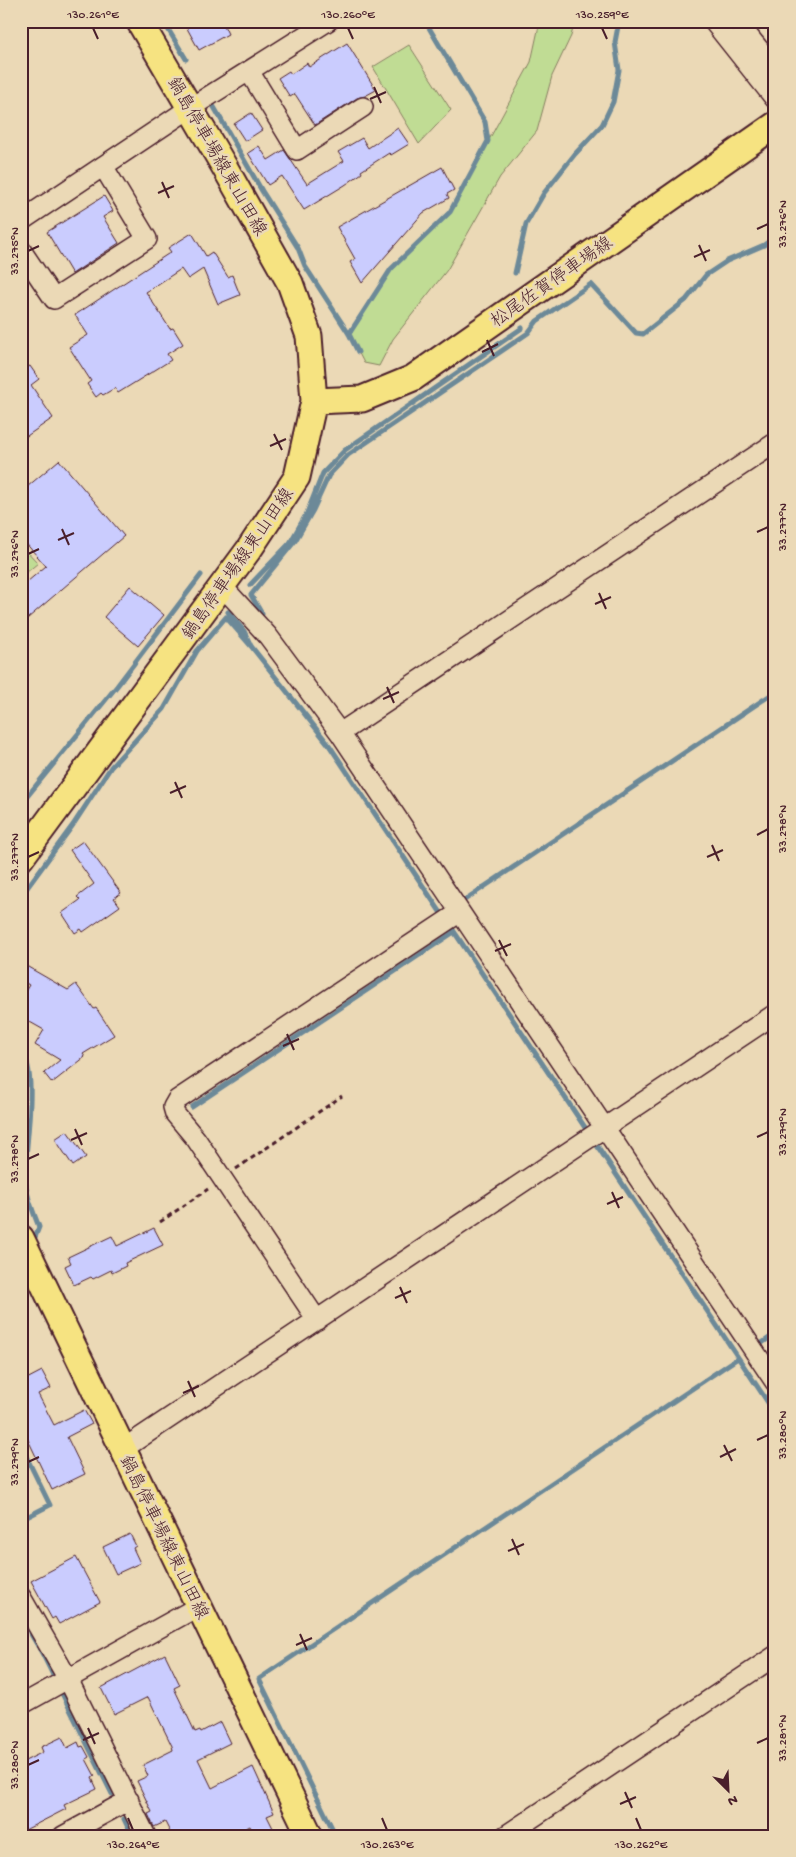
<svg xmlns="http://www.w3.org/2000/svg" width="796" height="1857" viewBox="0 0 796 1857" font-family="'Gochi Hand','Klee One',sans-serif">
<style>
.green{fill:#c0dc94;stroke:#857e60}
.lines{fill:none;stroke-linecap:round;stroke-linejoin:round}
.stream{stroke:#6c8998;stroke-width:5}
.building{fill:#caccfe;stroke:#4a1f2b}
.minor-casing{stroke:#4a1f2b;stroke-width:22}
.major-casing{stroke:#4a1f2b;stroke-width:29}
.path{stroke:#4a1f2b;stroke-width:3;stroke-dasharray:5 4;stroke-linecap:butt}
.minor{stroke:#ebd9b6;stroke-width:19}
.major{stroke:#f6e381;stroke-width:25}
.ticks{fill:none;stroke:#4a1f2b;stroke-width:2}
.labels{text-anchor:middle;stroke-width:5;stroke-linejoin:round;paint-order:stroke}
.street-label{font-size:18px;fill:#4a1f2b;stroke:#ebd9b6}
.neatline{fill:none;stroke:#4a1f2b;stroke-width:2}
.ticks-label{font-size:12px;text-anchor:middle;fill:#4a1f2b}
</style>
<rect width="100%" height="100%" fill="#ebd9b6"/>
<filter id="ink" filterUnits="userSpaceOnUse"><feTurbulence type="fractalNoise" baseFrequency=".02" numOctaves="2"/><feDisplacementMap in="SourceGraphic" scale="10" xChannelSelector="R" yChannelSelector="G"/><feConvolveMatrix kernelMatrix="1 2 1 2 8 2 1 2 1" color-interpolation-filters="sRGB"/></filter>
<g filter="url(#ink)">
<!-- green -->
<path class="green" d="M 540,21 L 575,21 L 571,36 L 552,76 L 537,131 L 500,177 L 447,270 L 393,339 L 379,366 L 364,363 L 349,334 L 391,269 L 450,212 L 531,62 Z
M 409,45 L 451,110 L 419,144 L 373,67 Z
M 21,545 L 38,563 L 21,577 Z"/>
<g class="lines">
<!-- stream -->
<path class="stream" d="M 168,29 L 186,59
M 214,107 L 262,191 L 298,248 L 305,266 L 349,334 L 358,352
M 515,273 L 526,224 L 544,193 L 575,154 L 602,125 L 613,102 L 619,70 L 615,42 L 619,21
M 349,334 L 391,269 L 450,212 L 488,141 L 485,122 L 425,21
M 250,585 L 290,543 L 307,513 L 323,473 L 345,450 L 522,328
M 228,612 L 244,631 L 251,646 L 329,745 L 441,913
M 262,614 L 251,595 L 295,541 L 313,510 L 329,475 L 348,455 L 528,333 L 537,321 L 591,284 L 636,333 L 643,334 L 686,300 L 706,275 L 727,261 L 764,245 L 775,237
M 21,804 L 117,686 L 201,575
M 21,896 L 73,825 L 111,767 L 164,709 L 197,651 L 226,617 L 251,646
M 466,899 L 775,692
M 453,930 L 586,1129
M 21,1051 C 39,1069 25,1148 25,1175 C 25,1193 33,1211 39,1227 L 33,1242
M 192,1107 L 454,932
M 596,1144 L 775,1413
M 762,1343 L 775,1334
M 21,1446 L 50,1505 L 21,1520
M 21,1617 L 42,1653 L 112,1794
M 124,1819 L 132,1836
M 336,1836 L 259,1679 L 738,1358"/>
</g>
<!-- building -->
<path class="building" d="M 183,21 L 222,21 L 228,34 L 199,50 Z
M 347,43 L 376,90 L 365,96 L 357,98 L 315,125 L 295,94 L 290,97 L 278,78 L 289,71 L 291,74 L 307,63 L 309,67 Z
M 251,113 L 262,130 L 245,141 L 234,124 Z
M 398,128 L 409,144 L 391,155 L 389,153 L 361,171 L 362,173 L 345,185 L 304,210 L 282,176 L 268,185 L 248,153 L 259,146 L 268,160 L 284,150 L 307,184 L 344,161 L 338,152 L 362,138 L 368,148 Z
M 442,167 L 454,190 L 447,194 L 449,198 L 423,213 L 362,283 L 350,262 L 355,259 L 337,227 Z
M 104,196 L 113,211 L 103,217 L 119,243 L 72,274 L 47,232 Z
M 192,233 L 206,256 L 212,252 L 228,277 L 232,275 L 240,295 L 218,304 L 203,269 L 188,279 L 181,269 L 146,292 L 170,329 L 173,328 L 183,344 L 167,354 L 171,360 L 118,393 L 115,388 L 103,395 L 101,393 L 96,397 L 87,384 L 91,381 L 69,347 L 88,335 L 75,315 L 171,252 L 168,248 Z
M 30,366 L 39,379 L 31,385 L 53,418 L 21,440 L 21,370 Z
M 59,460 L 124,536 L 21,624 L 21,587 L 46,566 L 21,538 L 21,492 Z
M 130,586 L 164,615 L 138,646 L 104,617 Z
M 83,841 L 121,893 L 114,898 L 120,906 L 83,932 L 81,929 L 75,933 L 62,913 L 80,900 L 77,897 L 94,884 L 70,850 Z
M 21,963 L 68,990 L 76,984 L 94,1009 L 96,1008 L 114,1035 L 83,1054 L 85,1057 L 52,1083 L 44,1073 L 60,1060 L 35,1045 L 44,1030 L 21,1017 L 21,998 L 29,985 L 21,980 Z
M 67,1131 L 86,1157 L 73,1166 L 55,1139 Z
M 154,1228 L 163,1245 L 125,1263 L 126,1266 L 112,1273 L 111,1270 L 93,1279 L 91,1277 L 74,1285 L 65,1266 L 71,1263 L 68,1257 L 112,1236 L 117,1246 Z
M 42,1371 L 51,1388 L 38,1394 L 54,1425 L 84,1410 L 92,1424 L 67,1437 L 85,1474 L 52,1490 L 21,1425 L 21,1382 Z
M 130,1534 L 136,1546 L 133,1548 L 140,1563 L 116,1574 L 103,1547 Z
M 76,1557 L 100,1602 L 59,1624 L 55,1617 L 52,1619 L 31,1581 Z
M 165,1654 L 180,1685 L 174,1688 L 195,1732 L 200,1730 L 201,1732 L 220,1722 L 230,1743 L 198,1759 L 212,1788 L 253,1767 L 274,1813 L 267,1816 L 277,1836 L 255,1836 L 250,1826 L 230,1836 L 172,1836 L 165,1822 L 154,1827 L 148,1814 L 152,1812 L 137,1781 L 148,1776 L 143,1765 L 173,1750 L 172,1746 L 148,1697 L 114,1714 L 101,1688 Z
M 62,1737 L 67,1748 L 78,1742 L 80,1747 L 83,1746 L 89,1757 L 86,1759 L 95,1776 L 92,1778 L 97,1789 L 64,1805 L 66,1809 L 21,1832 L 21,1763 L 43,1752 L 41,1747 Z"/>
<g class="lines">
<defs>
<path id="minor" d="M 713,21 L 775,99
M 742,21 L 742,28 L 775,69
M 249,71 L 297,150 L 363,107
M 21,221 L 190,108 L 328,21
M 21,250 L 54,299 L 147,239 L 103,166
M 222,586 L 268,636 L 340,733 L 775,1382
M 340,733 L 775,443
M 317,1320 L 196,1139 L 175,1114 L 173,1107 L 177,1100 L 460,912
M 123,1449 L 775,1014
M 21,1597 L 68,1679 L 146,1836
M 21,1705 L 199,1606
M 63,1836 L 129,1800
M 505,1836 L 775,1656"/>
<path id="major" d="M 314,401 L 362,399 L 413,378 L 775,125
M 21,858 L 250,548 L 297,477 L 314,401 L 309,336 L 290,283 L 224,166 L 139,21
M 21,1238 L 310,1836"/>
</defs>
<!-- minor casing -->
<use href="#minor" class="minor-casing"/>
<!-- major casing -->
<use href="#major" class="major-casing"/>
<!-- path -->
<path class="path" d="M 236,1169 L 342,1096
M 160,1222 L 208,1189"/>
<!-- minor -->
<use href="#minor" class="minor"/>
<!-- major -->
<use href="#major" class="major"/>
</g>
</g>
<!-- ticks -->
<path class="ticks" d="M 93,28 L 98,39M 348,28 L 353,39M 602,28 L 607,39M 374,87 L 381,103M 370,99 L 386,92M 162,182 L 169,198M 158,193 L 174,186M 757,229 L 768,224M 699,245 L 706,261M 28,251 L 39,246M 694,257 L 710,250M 487,340 L 494,356M 482,352 L 498,344M 274,434 L 282,450M 270,446 L 286,439M 62,529 L 69,545M 757,532 L 768,527M 58,540 L 74,533M 28,554 L 39,549M 599,593 L 606,609M 595,604 L 611,597M 387,687 L 394,703M 383,699 L 399,692M 175,782 L 182,798M 170,793 L 186,786M 757,835 L 768,829M 712,845 L 719,861M 28,857 L 39,852M 707,857 L 723,850M 499,940 L 507,956M 495,951 L 511,944M 287,1034 L 294,1050M 283,1046 L 299,1039M 75,1129 L 82,1145M 757,1137 L 768,1132M 71,1140 L 87,1133M 28,1159 L 39,1154M 612,1192 L 619,1208M 607,1204 L 623,1197M 400,1287 L 407,1303M 395,1298 L 411,1291M 188,1381 L 195,1397M 183,1393 L 199,1386M 757,1440 L 768,1435M 724,1445 L 732,1461M 720,1457 L 736,1449M 28,1462 L 39,1457M 512,1539 L 519,1555M 508,1551 L 524,1544M 300,1634 L 307,1650M 296,1645 L 312,1638M 88,1728 L 95,1744M 83,1740 L 99,1733M 757,1743 L 768,1738M 28,1765 L 39,1760M 625,1792 L 632,1808M 620,1804 L 636,1797M 128,1818 L 133,1830M 382,1818 L 387,1830M 636,1818 L 641,1830"/>
<g class="labels">
<!-- street labels -->
<g class="street-label">
<text transform="translate(218 156) rotate(60)" y="6">鍋島停車場線東山田線</text>
<text transform="translate(551 281) rotate(-35)" y="6">松尾佐賀停車場線</text>
<text transform="translate(237 563) rotate(-55)" y="6">鍋島停車場線東山田線</text>
<text transform="translate(165 1537) rotate(64)" y="6">鍋島停車場線東山田線</text>
</g>
</g>
<!-- margin -->
<rect width="796" height="1857" fill="none" stroke="#ebd9b6" stroke-width="55"/>
<!-- north arrow -->
<g transform="translate(728 1790) rotate(156)" stroke="#ebd9b6" stroke-width="4" paint-order="stroke">
<path d="M0-4L9 19L0 12L-9 19Z" fill="#4a1f2b"/>
<text y="-8" font-size="14" font-weight="bold" text-anchor="middle" fill="#4a1f2b">N</text>
</g>
<rect x="28" y="28" width="740" height="1802" class="neatline"/>
<g class="ticks-label">
<text x="93" y="18">130.261°E</text>
<text x="348" y="18">130.260°E</text>
<text x="602" y="18">130.259°E</text>
<text transform="translate(782 224) rotate(-90)" y="4">33.276°N</text>
<text transform="translate(14 251) rotate(-90)" y="4">33.275°N</text>
<text transform="translate(782 527) rotate(-90)" y="4">33.277°N</text>
<text transform="translate(14 554) rotate(-90)" y="4">33.276°N</text>
<text transform="translate(782 829) rotate(-90)" y="4">33.278°N</text>
<text transform="translate(14 857) rotate(-90)" y="4">33.277°N</text>
<text transform="translate(782 1132) rotate(-90)" y="4">33.279°N</text>
<text transform="translate(14 1159) rotate(-90)" y="4">33.278°N</text>
<text transform="translate(782 1435) rotate(-90)" y="4">33.280°N</text>
<text transform="translate(14 1462) rotate(-90)" y="4">33.279°N</text>
<text transform="translate(782 1738) rotate(-90)" y="4">33.281°N</text>
<text transform="translate(14 1765) rotate(-90)" y="4">33.280°N</text>
<text x="133" y="1848">130.264°E</text>
<text x="387" y="1848">130.263°E</text>
<text x="641" y="1848">130.262°E</text>
</g>
</svg>
